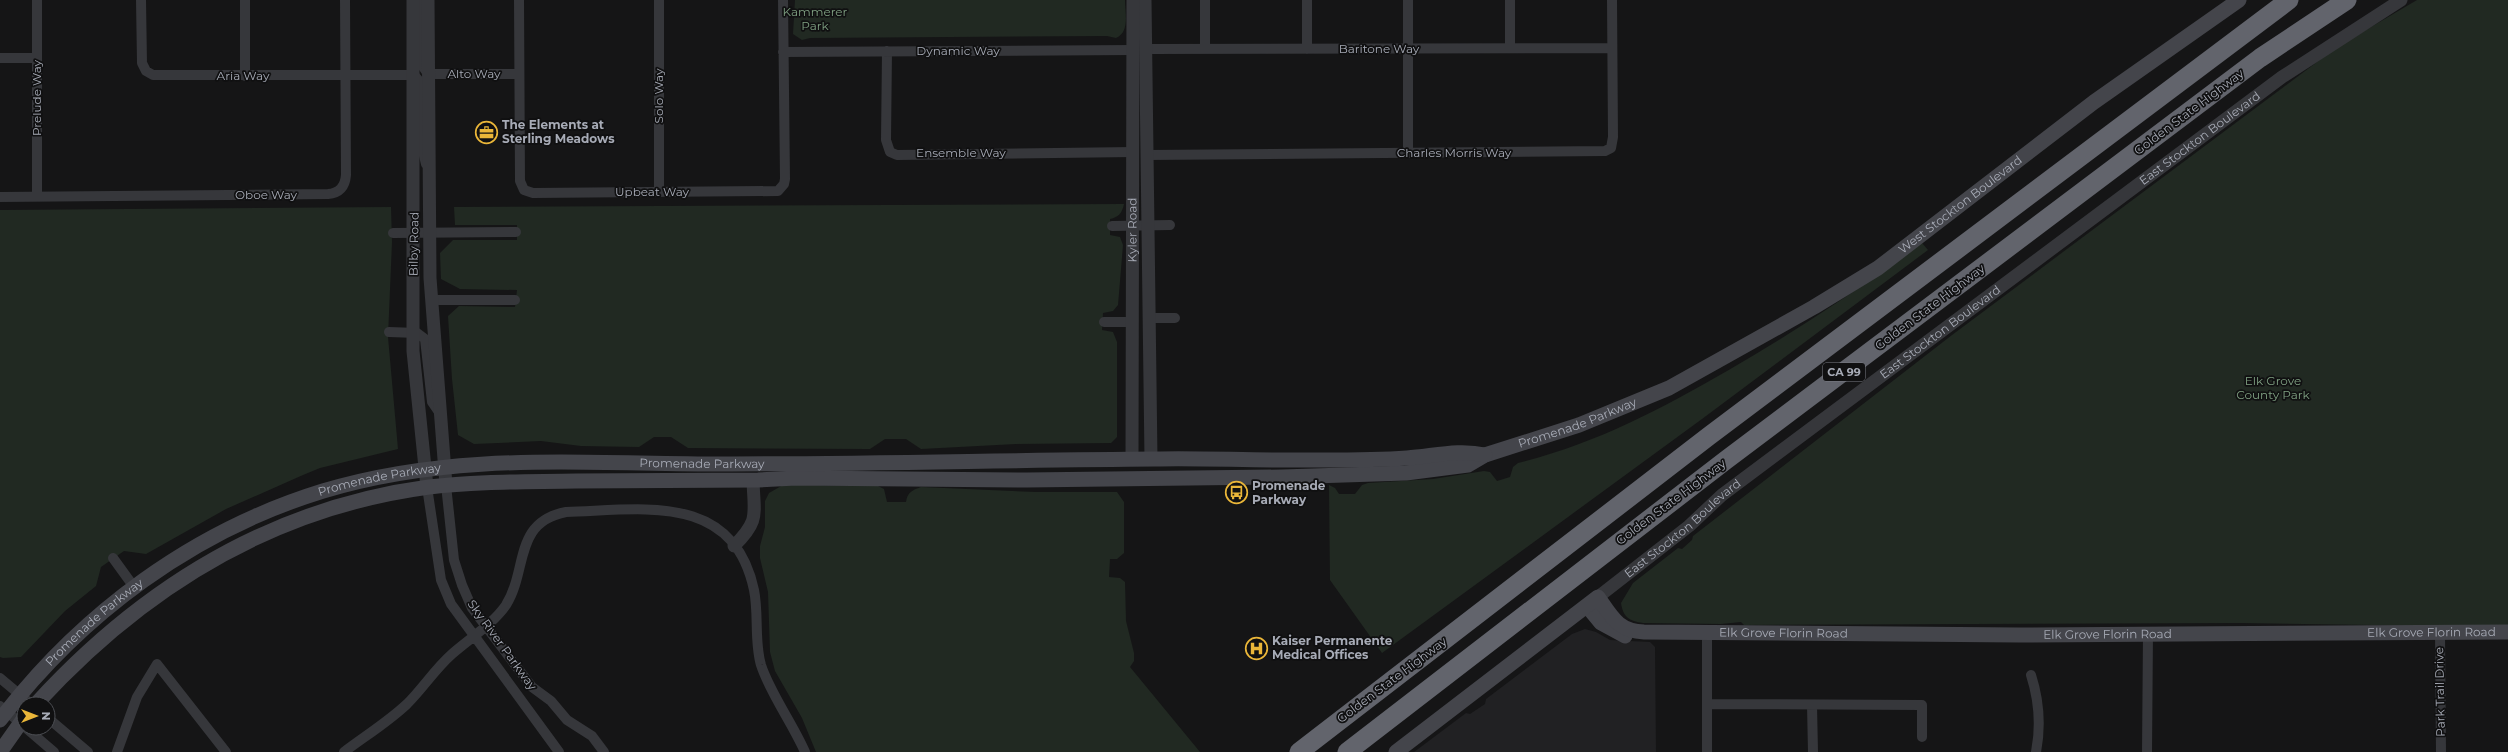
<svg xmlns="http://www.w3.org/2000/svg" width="2508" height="752" viewBox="0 0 2508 752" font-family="Montserrat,sans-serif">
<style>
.built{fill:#212123}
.green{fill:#212922}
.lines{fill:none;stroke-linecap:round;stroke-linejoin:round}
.minor{stroke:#36373b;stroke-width:10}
.tertiary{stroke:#36373b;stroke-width:13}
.secondary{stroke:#44454b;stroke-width:15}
.motorway{stroke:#62646c;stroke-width:19}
.labels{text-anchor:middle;stroke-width:3.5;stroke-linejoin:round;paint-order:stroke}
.shield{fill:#101011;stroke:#7a7c84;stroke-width:1}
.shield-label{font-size:11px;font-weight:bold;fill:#a7abb6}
.park-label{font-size:12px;fill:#7fa082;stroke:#101011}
.street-label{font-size:12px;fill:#a7abb6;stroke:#101011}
.poi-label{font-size:12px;font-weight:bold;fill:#a7abb6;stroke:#101011;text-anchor:start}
</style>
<rect width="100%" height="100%" fill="#151516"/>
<!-- built -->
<path class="built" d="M 1585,629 L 1596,632 L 1610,640 L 1650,642 L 1655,647 L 1656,752 L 1414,752 L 1466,713 L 1470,714 L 1485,704 L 1486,699 L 1572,634 Z"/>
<!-- green -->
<path class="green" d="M 795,0 L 1125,0 C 1125,13 1130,32 1116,38 L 1107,36 L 810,38 L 802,40 L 793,34 Z
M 2417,0 L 2508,0 L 2508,627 L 2241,623 L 1744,625 L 1741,622 L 1721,624 L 1643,623 C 1629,621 1623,617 1621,603 L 1633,583 L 1678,548 L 1682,549 L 1692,540 L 1693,536 L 1952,335 L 2337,47 Z
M 1124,204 C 1122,213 1119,217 1110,219 L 1110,235 L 1120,237 L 1123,245 L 1118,305 L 1113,311 L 1103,313 L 1102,330 L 1113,332 L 1117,342 L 1117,437 L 1111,443 L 1016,444 L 921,449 L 906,439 L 885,439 L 870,449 L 688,448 L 671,437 L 654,437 L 639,447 L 581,446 L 541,441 L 474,444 L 458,435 L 452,379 L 448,316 L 459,306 L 515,307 L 517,290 L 460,289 L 441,279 L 440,253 L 453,240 L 517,240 L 517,225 L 455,225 L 454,207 Z
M 391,207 L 392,242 L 388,337 L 398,449 L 320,468 L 303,475 L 226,509 L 146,554 L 124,551 L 101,567 L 96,586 L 65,611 L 21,657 L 3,658 L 0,657 L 0,210 Z
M 1922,243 L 1928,250 L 1702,419 L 1382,653 L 1330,580 L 1329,485 L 1335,488 L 1339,494 L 1355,494 L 1362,485 L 1368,483 L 1433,479 L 1484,471 L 1490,472 L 1497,481 L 1510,477 L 1513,467 L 1518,463 C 1595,444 1659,410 1727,371 C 1795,332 1859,289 1922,243 Z
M 783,485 L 878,486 L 884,489 L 887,502 L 906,502 C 907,493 912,490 921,487 L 1036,492 L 1117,492 L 1124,502 L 1124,553 L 1117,559 L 1110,559 L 1109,577 L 1120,578 L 1125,582 L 1126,621 L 1134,653 L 1134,661 L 1130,667 L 1200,752 L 816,752 L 802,718 L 775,671 L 770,652 L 768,592 L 760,558 L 760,546 L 765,527 L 765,501 L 769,493 Z"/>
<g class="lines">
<!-- minor -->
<path class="minor" d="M 37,0 L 37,196
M 141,0 L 142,63 L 146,71 L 153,75 L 414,75 L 420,82 L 422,89 L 422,147 L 426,164
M 245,0 L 245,76
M 419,0 L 421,64 L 428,74 L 519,74
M 519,0 L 520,181 L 524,190 L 533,193 L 778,191 L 784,184 L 785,179 L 783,0
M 659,0 L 659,192
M 1307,0 L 1307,49
M 1510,0 L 1510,48
M 1146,49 L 1612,48
M 1205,49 L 1205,0
M 887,51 L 886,140 L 890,152 L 897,155 L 1134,152
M 783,52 L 1134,50
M 0,58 L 37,58
M 1408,153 L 1408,0
M 1147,155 L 1605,151 L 1611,148 L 1613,137 L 1612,0
M 0,197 L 328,194 C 339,193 345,187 346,175 L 345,0
M 1112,226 L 1170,225
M 393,233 L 516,232
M 431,300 L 515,300
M 1150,318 L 1175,318
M 1104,322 L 1131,322
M 389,332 L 417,333 L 425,339 L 432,402 L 441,415
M 446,485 L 454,560 L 462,585 L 472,608 L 532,687 L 551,701 L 567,720 L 592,736 L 604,752
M 427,487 L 441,580 L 451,604 L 559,752
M 113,558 L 134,587
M 2440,632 L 2441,752
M 1707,634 L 1707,752
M 2031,675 C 2039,700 2041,726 2036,752
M 0,678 L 31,704
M 1708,704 L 1922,705 L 1922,737
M 1812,705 L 1813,752
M 0,706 L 24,726
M 48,718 L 88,752
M 26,728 L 54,752
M 117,752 L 137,697 L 157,664 L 226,752
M 344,752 C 365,736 388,722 407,704 C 423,688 435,669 452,654 C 469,639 493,624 506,605 C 528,570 513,522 566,512 C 641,510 733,491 754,590 C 759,614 754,641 761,665 C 770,693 793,724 805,752
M 2147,752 L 2148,633"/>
<!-- tertiary -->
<g class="tertiary">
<path d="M 413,0 L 413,351 L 427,487"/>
<path d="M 428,0 L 430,278 L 446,485"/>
<path d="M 1145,0 L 1151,459"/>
<path id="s1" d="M 1132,459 L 1133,0"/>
<path d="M 734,546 C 760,520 754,515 753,480"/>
<path id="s2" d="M 1598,597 L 1689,526 L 1722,495 L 2282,77 L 2401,0"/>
</g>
<!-- secondary -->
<g class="secondary">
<path d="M 1587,606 L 1601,623 L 1625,636"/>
<path id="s3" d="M 36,704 C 142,588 271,508 429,487 C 478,481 527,482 576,481 C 636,481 697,480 758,480 L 796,478 L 1027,480 L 1282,477 L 1406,473 L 1468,465 L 1485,455 L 1579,425 L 1669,388 L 1814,307 L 1878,268 L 2094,102 L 2239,0"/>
<path id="s4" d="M 0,720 C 82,613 193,531 323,491 C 456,451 584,464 722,464 C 866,464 1010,460 1155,459 C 1197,458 1239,460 1281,460 C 1323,460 1365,461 1407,458 C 1434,456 1459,449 1485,455"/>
<path d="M 0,752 L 24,718"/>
<path id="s5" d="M 1396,752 L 1598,597 C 1612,617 1618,631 1644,632 L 2019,635 L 2508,632"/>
</g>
<!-- motorway -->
<path class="motorway" d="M 1299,752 L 1709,436 L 2289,0
M 1347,752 L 1726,460 L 2260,58 L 2347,0"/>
</g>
<!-- icons -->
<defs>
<symbol id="office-ring" viewBox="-11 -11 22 22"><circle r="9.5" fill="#101011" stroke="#eab639" stroke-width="1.5"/><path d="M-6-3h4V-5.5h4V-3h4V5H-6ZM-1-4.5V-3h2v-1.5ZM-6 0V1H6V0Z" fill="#eab639"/></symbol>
<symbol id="bus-ring" viewBox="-11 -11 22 22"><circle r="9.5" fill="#101011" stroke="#eab639" stroke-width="1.5"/><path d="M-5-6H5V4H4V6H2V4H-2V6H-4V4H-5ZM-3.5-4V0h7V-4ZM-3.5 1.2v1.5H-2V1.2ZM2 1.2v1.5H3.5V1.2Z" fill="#eab639"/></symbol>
<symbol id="hospital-ring" viewBox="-11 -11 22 22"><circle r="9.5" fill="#101011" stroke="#eab639" stroke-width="1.5"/><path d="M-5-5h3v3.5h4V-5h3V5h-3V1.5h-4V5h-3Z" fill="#eab639"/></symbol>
</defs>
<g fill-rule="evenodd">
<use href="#office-ring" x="474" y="120" width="25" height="25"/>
<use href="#bus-ring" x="1224" y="480" width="25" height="25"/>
<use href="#hospital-ring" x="1244" y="636" width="25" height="25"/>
</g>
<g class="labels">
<!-- shield labels -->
<rect class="shield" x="1823" y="363" width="42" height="18" rx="3"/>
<g class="shield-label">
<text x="1844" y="376">CA 99</text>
</g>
<!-- park labels -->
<g class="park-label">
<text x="815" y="16">Kammerer<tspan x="815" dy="14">Park</tspan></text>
<text x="2273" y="385">Elk Grove<tspan x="2273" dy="14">County Park</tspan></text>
</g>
<!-- street labels -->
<g class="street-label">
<text x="1379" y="53">Baritone Way</text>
<text x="958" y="55">Dynamic Way</text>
<text x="474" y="78">Alto Way</text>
<text x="243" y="80">Aria Way</text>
<text transform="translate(659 96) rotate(-90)" y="4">Solo Way</text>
<text transform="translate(37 98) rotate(-90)" y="4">Prelude Way</text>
<text transform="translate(2189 112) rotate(-37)" y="4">Golden State Highway</text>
<text dy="4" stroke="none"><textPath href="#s2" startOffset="757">East Stockton Boulevard</textPath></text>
<text x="961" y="157">Ensemble Way</text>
<text x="1454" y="157">Charles Morris Way</text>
<text x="652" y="196">Upbeat Way</text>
<text x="266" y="199">Oboe Way</text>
<text dy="4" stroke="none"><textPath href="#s3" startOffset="2059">West Stockton Boulevard</textPath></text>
<text dy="4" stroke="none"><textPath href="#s1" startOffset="229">Kyler Road</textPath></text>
<text transform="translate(414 244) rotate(-89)" y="4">Bilby Road</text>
<text transform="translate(1930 307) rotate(-37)" y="4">Golden State Highway</text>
<text dy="4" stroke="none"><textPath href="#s2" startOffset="433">East Stockton Boulevard</textPath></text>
<text dy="4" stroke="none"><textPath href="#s3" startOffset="1616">Promenade Parkway</textPath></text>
<text dy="4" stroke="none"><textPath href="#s4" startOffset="784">Promenade Parkway</textPath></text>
<text dy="4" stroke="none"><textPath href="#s4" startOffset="460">Promenade Parkway</textPath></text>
<text transform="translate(1671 502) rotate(-37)" y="4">Golden State Highway</text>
<text dy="4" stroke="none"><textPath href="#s2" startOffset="109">East Stockton Boulevard</textPath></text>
<text dy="4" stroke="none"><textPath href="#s4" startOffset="136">Promenade Parkway</textPath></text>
<text dy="4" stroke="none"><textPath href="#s5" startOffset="1103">Elk Grove Florin Road</textPath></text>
<text dy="4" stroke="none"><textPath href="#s5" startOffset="455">Elk Grove Florin Road</textPath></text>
<text dy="4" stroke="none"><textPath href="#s5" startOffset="779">Elk Grove Florin Road</textPath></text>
<text transform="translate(502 645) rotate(54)" y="4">Sky River Parkway</text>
<text transform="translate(1392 680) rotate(-37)" y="4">Golden State Highway</text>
<text transform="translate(2440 692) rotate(-91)" y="4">Park Trail Drive</text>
</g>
<!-- poi labels -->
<g class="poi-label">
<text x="502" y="129">The Elements at<tspan x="502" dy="14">Sterling Meadows</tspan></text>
<text x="1252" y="490">Promenade<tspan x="1252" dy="14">Parkway</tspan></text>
<text x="1272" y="645">Kaiser Permanente<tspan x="1272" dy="14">Medical Offices</tspan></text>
</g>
</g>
<!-- north arrow -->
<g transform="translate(36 716) rotate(90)"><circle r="19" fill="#101011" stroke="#4c4e53"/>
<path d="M0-3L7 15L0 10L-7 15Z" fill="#eab639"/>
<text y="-6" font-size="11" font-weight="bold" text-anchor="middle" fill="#a7abb6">N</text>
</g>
</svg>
